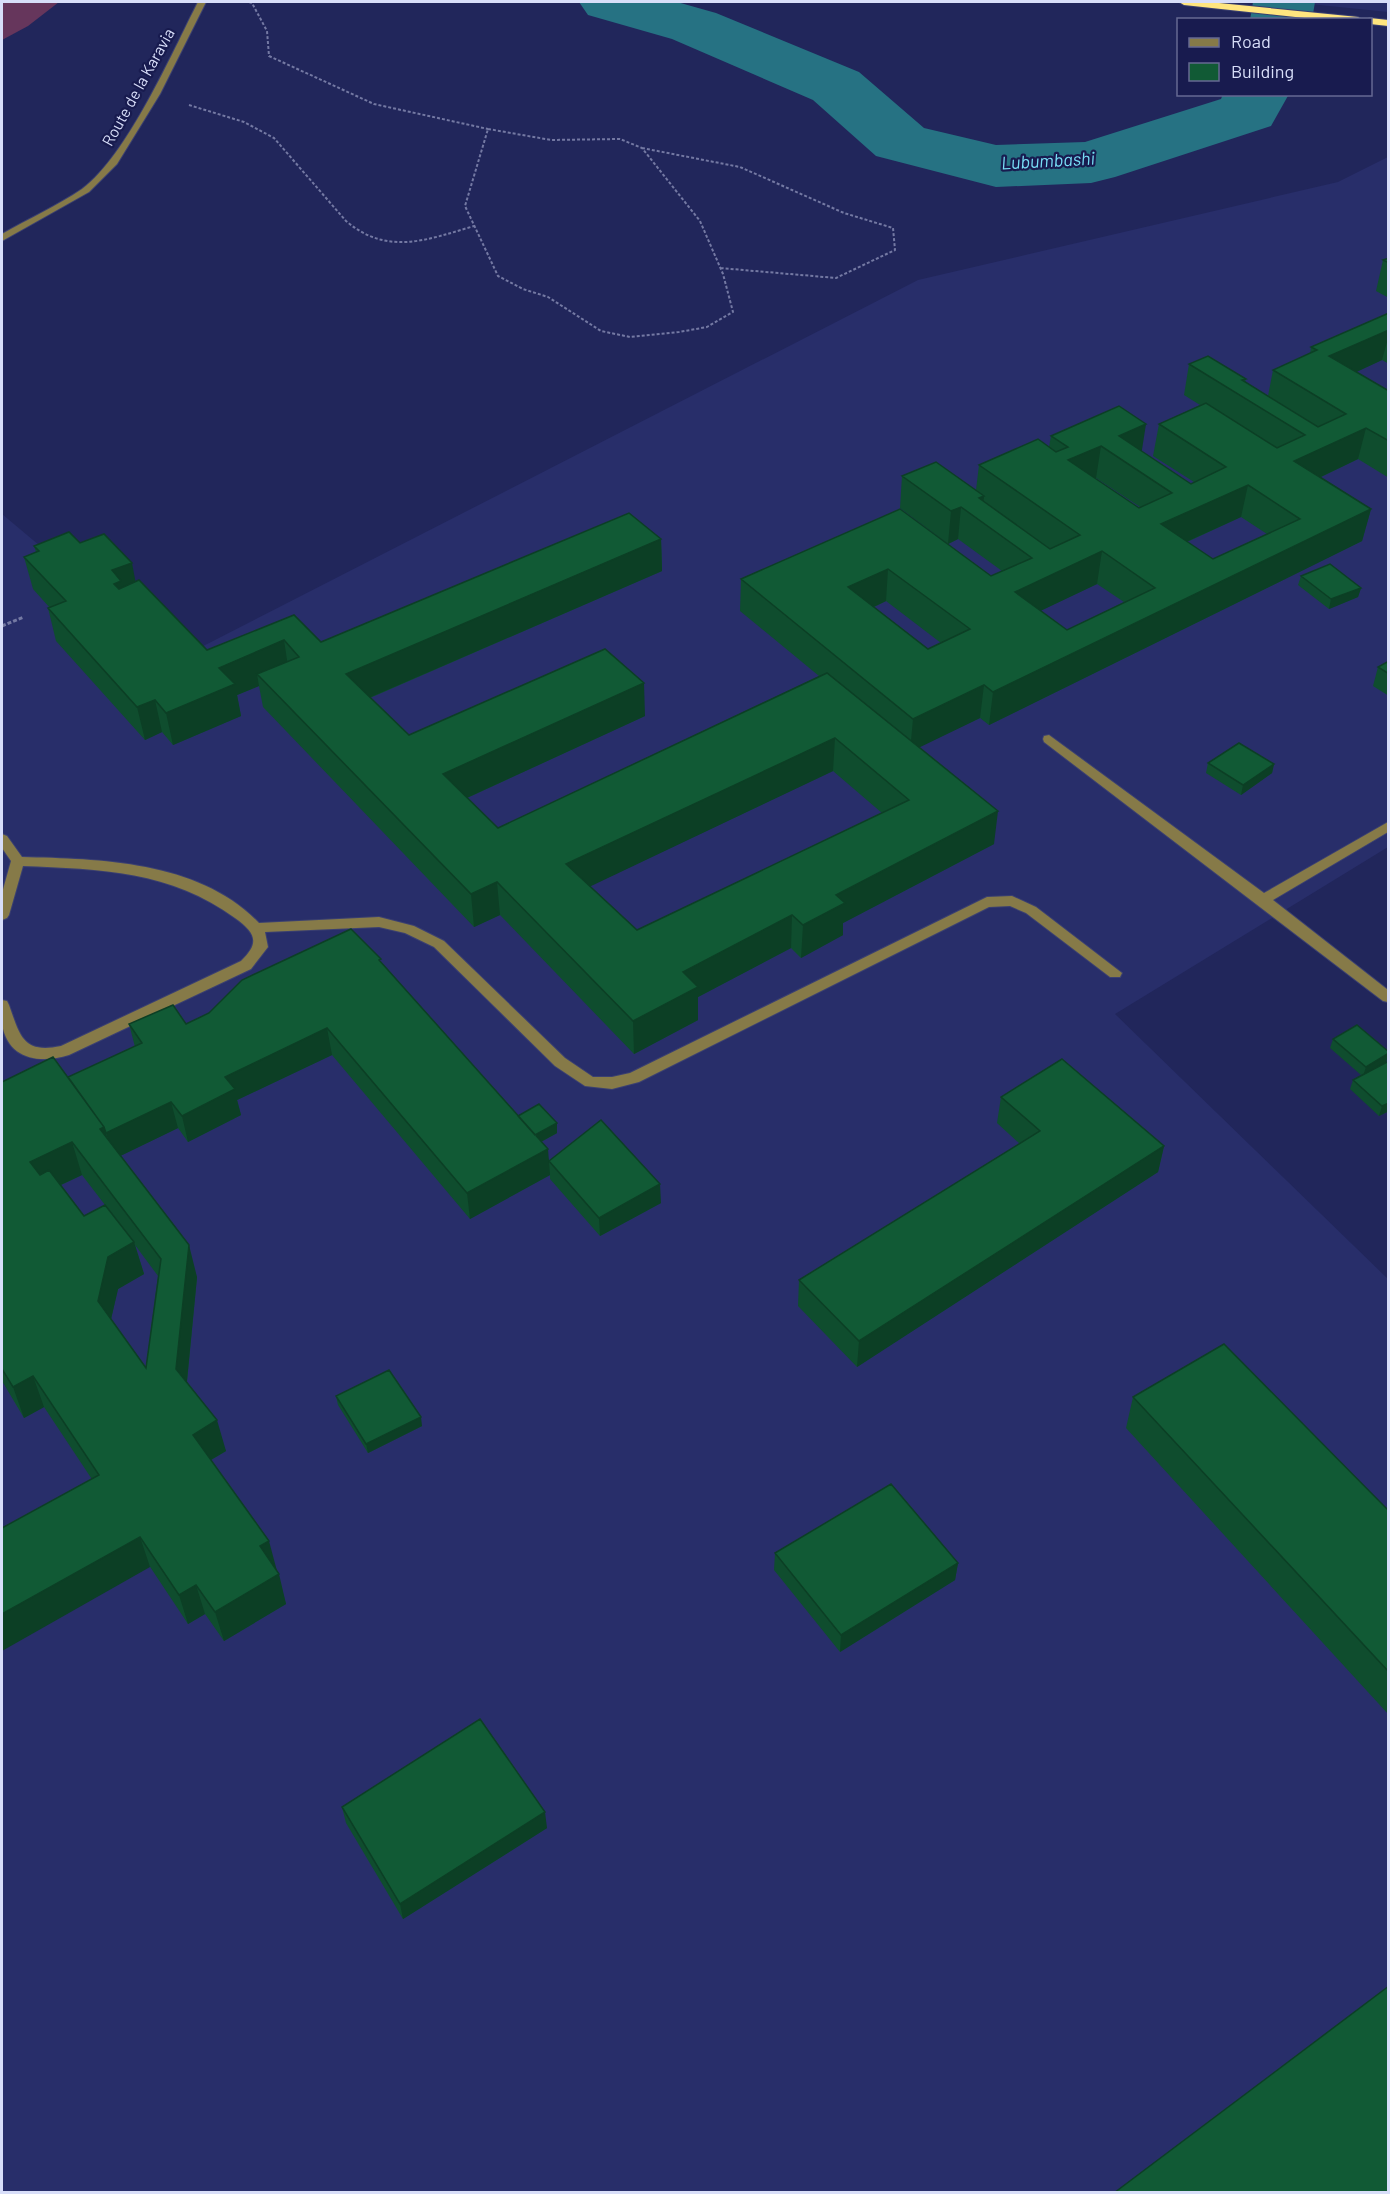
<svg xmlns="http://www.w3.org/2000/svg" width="1390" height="2194" viewBox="0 0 1390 2194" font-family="Barlow,sans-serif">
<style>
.built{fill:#282e6a}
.green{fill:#66365c}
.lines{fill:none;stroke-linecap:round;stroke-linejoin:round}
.river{fill:#267283;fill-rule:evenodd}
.minor-casing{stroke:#3b4071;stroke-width:2}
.highway-casing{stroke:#3b4071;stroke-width:2}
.path-far1{stroke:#7479a3;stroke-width:2;stroke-dasharray:3 2;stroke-linecap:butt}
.path{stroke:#7479a3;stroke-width:3;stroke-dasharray:4 2;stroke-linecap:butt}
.minor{fill:#867a48;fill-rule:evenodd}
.highway{fill:#ffe57f;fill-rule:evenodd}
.wall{fill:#0f4d2e;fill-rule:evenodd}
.shaded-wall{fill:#0c3f25}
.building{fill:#115a35;stroke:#0c3f25;stroke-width:1.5;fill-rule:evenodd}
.labels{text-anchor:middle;stroke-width:4.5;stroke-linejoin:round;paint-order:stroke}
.far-street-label{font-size:16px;fill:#d8def9;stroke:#181b4f}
.far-water-label{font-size:18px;font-style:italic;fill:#78def6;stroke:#181b4f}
</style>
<rect width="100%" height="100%" fill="#21265b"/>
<!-- built -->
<path class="built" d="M 1290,2 L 1388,2 L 1388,12 Z
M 1388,157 L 1388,847 L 1115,1014 L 1388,1279 L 1388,2192 L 2,2192 L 2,514 L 176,660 L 918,280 L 1338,182 Z"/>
<!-- green -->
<path class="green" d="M 2,2 L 59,2 L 28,26 L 2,40 Z"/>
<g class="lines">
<!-- river -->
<path class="river" d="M 579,2 L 677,2 L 716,13 L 859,72 L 924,128 L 996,145 L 1085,142 L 1221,99 L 1223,94 L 1289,94 L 1271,126 L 1115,177 L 1091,183 L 996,187 L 876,156 L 813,100 L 672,39 L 588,15 Z
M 1253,2 L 1315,2 L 1312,20 L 1250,20 Z"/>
<defs>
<path id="minor" d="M 198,2 L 206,2 L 160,94 L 117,164 L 89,192 L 2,241 L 2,234 C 28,219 57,206 82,189 C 127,156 172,53 198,2 Z
M 1049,735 L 1264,893 L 1388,822 L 1388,832 L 1273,900 L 1388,990 L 1388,1002 L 1383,1001 L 1044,742 L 1043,739 L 1044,736 Z
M 2,834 L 7,836 L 22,857 C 101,859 200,861 259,923 L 379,917 L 414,926 L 444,941 L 565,1058 L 593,1077 L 612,1077 L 630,1073 L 987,897 L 1012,896 L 1036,907 L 1122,973 L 1120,977 L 1110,977 L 1026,913 L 1010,906 L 989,907 L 639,1082 L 612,1089 L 585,1086 L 555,1066 L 434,947 L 405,933 L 379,927 L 265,932 L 268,947 L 251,969 L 69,1055 C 40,1064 8,1060 2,1024 C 0,1017 2,1008 2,1000 L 7,1001 L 9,1005 C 20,1036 23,1054 61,1046 L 241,961 C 260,943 256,933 235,918 C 171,871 101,869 23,866 L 9,915 L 7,918 L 2,920 L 2,893 L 11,861 L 2,848 Z"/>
<path id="highway" d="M 1179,2 L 1209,2 L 1358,17 L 1363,20 L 1323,20 L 1184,5 Z
M 1370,18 L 1388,20 L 1388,26 L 1370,24 L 1370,20 L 1366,20 Z"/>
</defs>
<!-- minor casing -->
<use href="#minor" class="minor-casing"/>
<!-- highway casing -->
<use href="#highway" class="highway-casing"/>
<!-- path-far1 -->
<path class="path-far1" d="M 249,2 L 252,3 L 267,31 L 269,56 L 374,104 L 488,129
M 189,105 L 244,122 L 274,138 L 346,221 C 387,256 427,240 474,226
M 488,129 L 551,140 L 620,139 L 642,148 L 700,221 L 723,274 L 733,312 L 707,327 L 679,332 L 630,337 L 601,331 L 548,297 L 523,289 L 498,276 L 465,206 Z
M 642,148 L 740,167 L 844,213 L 893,228 L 895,250 L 836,278 L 720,268"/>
<!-- path -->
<path class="path" d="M 2,626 L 24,617"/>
<!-- minor -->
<use href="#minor" class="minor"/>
<!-- highway -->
<use href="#highway" class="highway"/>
</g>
<!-- wall -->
<path class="wall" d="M 1389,258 L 1389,298 L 1376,291 L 1383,260 Z
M 1389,313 L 1389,364 L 1382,360 L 1356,372 L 1389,391 L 1389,478 L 1358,459 L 1321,477 L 1371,509 L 1362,541 L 989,725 L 980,718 L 919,747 L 994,844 L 843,923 L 843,935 L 801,958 L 791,948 L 698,997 L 698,1020 L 634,1054 L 500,915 L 474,927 L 263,707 L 259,686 L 237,695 L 241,716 L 173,745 L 162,732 L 145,740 L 56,641 L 48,608 L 50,608 L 33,589 L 24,557 L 36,552 L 34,546 L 80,543 L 136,582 L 207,650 L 294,615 L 321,642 L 661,539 L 662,571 L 370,698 L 409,735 L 645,716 L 467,798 L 498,828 L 819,676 L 740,611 L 741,579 L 900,509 L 991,576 L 1002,571 L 958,539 L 948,544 L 900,508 L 902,476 L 976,490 L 979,465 L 1049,447 L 1051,436 L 1141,451 L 1191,484 L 1194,482 L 1153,456 L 1159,424 L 1200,405 L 1184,395 L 1189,364 L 1246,379 L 1245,382 L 1268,396 L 1273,370 L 1310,354 L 1311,347 ZM 1095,478 L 1096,478 L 1140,507 L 1139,508 ZM 1241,517 L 1267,534 L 1213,559 L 1187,542 ZM 1097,584 L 1124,602 L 1067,630 L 1040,611 ZM 886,601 L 941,643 L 928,649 L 874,607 ZM 833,771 L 882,813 L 637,930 L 590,886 Z
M 1301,576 L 1361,588 L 1358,597 L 1329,609 L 1298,585 Z
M 1389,661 L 1389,696 L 1373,686 L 1378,667 Z
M 1208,763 L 1274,764 L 1272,773 L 1241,795 L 1206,773 Z
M 381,962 L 518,1116 L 557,1133 L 541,1142 L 549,1160 L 661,1203 L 600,1236 L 550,1179 L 550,1175 L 470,1219 L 332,1055 L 237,1100 L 241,1115 L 188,1142 L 178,1128 L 120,1156 L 197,1277 L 187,1382 L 226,1451 L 211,1460 L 277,1571 L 286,1604 L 224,1641 L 205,1614 L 188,1624 L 44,1407 L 24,1418 L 2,1381 L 2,1082 L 68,1077 L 135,1047 L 129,1024 L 186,1024 ZM 82,1175 L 105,1205 L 84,1216 L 61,1185 ZM 135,1245 L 158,1276 L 146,1368 L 111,1319 L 118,1289 L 144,1274 Z
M 1333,1039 L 1389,1052 L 1386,1062 L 1389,1111 L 1379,1116 L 1350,1089 L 1353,1080 L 1361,1075 L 1330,1048 Z
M 1001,1097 L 1164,1146 L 1158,1172 L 857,1367 L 798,1306 L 799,1280 L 1020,1144 L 997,1123 Z
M 336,1396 L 422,1426 L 368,1453 L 338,1405 Z
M 1133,1397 L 1389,1511 L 1389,1715 L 1126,1428 Z
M 775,1553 L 958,1563 L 955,1580 L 840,1652 L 774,1570 Z
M 342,1807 L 547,1828 L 403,1919 L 346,1823 Z"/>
<!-- shaded-wall -->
<path class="shaded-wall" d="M 1389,330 L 1389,335 L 1382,360 L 1322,388 L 1329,356 Z
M 1146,424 L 1141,456 L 1119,436 Z
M 1366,428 L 1358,459 L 1287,493 L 1294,461 Z
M 1101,446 L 1096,478 L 1064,492 L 1068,460 Z
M 1248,485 L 1241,517 L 1155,556 L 1161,524 Z
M 984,496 L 982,522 L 979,498 Z
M 961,507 L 958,539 L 948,544 L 951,511 Z
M 1371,509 L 1362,541 L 989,725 L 993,692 Z
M 661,539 L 662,571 L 350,706 L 346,674 Z
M 1102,551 L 1097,584 L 1011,625 L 1015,592 Z
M 132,563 L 138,595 L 121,616 L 112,570 Z
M 888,569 L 886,601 L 846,620 L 848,587 Z
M 1361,588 L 1358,597 L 1329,609 L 1331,599 Z
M 284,640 L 289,673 L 257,674 L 259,686 L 237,695 L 241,716 L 173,745 L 166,713 L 219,668 Z
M 644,683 L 645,716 L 447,807 L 443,774 Z
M 984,685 L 980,718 L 910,752 L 913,719 Z
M 155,700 L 162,732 L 145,740 L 137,707 Z
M 835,738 L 833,771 L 568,897 L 566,864 Z
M 1274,764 L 1272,773 L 1241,795 L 1243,785 Z
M 998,811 L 994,844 L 843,923 L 843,935 L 801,958 L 803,925 L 836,895 Z
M 497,882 L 500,915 L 474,927 L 471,894 Z
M 792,915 L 791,948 L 698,997 L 698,1020 L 634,1054 L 633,1021 L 683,972 Z
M 327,1028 L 332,1055 L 237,1100 L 241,1115 L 188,1142 L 182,1116 L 225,1077 Z
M 1389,1053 L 1386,1062 L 1363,1076 L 1366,1067 Z
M 171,1102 L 178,1128 L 114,1159 L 106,1133 Z
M 1389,1103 L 1389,1111 L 1379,1116 L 1382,1106 Z
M 557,1123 L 557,1133 L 535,1145 L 534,1135 Z
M 104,1127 L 113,1159 L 100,1129 Z
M 72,1142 L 82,1175 L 41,1194 L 30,1162 Z
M 1164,1146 L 1158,1172 L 857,1367 L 859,1341 Z
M 548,1149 L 550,1175 L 470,1219 L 467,1193 Z
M 660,1184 L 661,1203 L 600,1236 L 599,1218 Z
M 134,1242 L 144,1274 L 118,1289 L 108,1332 L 98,1301 L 108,1257 Z
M 189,1245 L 197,1277 L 185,1400 L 176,1369 Z
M 33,1376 L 44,1407 L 24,1418 L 13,1387 Z
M 421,1417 L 422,1426 L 368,1453 L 366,1444 Z
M 217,1420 L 226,1451 L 202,1465 L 193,1435 Z
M 140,1537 L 150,1567 L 2,1651 L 2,1614 Z
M 269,1541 L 277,1571 L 268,1576 L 260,1546 Z
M 958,1563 L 955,1580 L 840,1652 L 841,1635 Z
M 279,1574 L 286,1604 L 224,1641 L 215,1612 Z
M 196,1585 L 205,1614 L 188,1624 L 179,1595 Z
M 545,1812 L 547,1828 L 403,1919 L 400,1904 Z"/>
<!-- building -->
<path class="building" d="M 1389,258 L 1389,263 L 1383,260 Z
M 1389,313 L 1389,330 L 1329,356 L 1389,391 L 1389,441 L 1366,428 L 1294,461 L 1371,509 L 993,692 L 984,685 L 913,719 L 741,579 L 900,509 L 991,576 L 1032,558 L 961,507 L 951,511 L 902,476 L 936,462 L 984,496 L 979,498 L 1050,549 L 1080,535 L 979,465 L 1038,439 L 1056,452 L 1068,447 L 1051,436 L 1119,406 L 1146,424 L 1119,436 L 1191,484 L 1226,467 L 1159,424 L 1206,403 L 1277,448 L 1305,435 L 1189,364 L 1208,356 L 1246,379 L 1242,380 L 1318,427 L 1346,414 L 1273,370 L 1317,350 L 1311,347 ZM 1101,446 L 1172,493 L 1139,508 L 1068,460 ZM 1248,485 L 1300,519 L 1213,559 L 1161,524 ZM 1102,551 L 1155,588 L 1067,630 L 1015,592 ZM 888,569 L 970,629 L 928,649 L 848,587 Z
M 629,513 L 661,539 L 346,674 L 409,735 L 605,649 L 644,683 L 443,774 L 498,828 L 827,673 L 998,811 L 836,895 L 845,903 L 803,925 L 792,915 L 683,972 L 698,987 L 633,1021 L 497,882 L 471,894 L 257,674 L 299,657 L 284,640 L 219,668 L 235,684 L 166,713 L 155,700 L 137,707 L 48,608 L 66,601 L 24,557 L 39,551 L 34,546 L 69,532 L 80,543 L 104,534 L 132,563 L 112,570 L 121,581 L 114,584 L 119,589 L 139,580 L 207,650 L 294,615 L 321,642 ZM 835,738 L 909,800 L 637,930 L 566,864 Z
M 1330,564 L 1361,588 L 1331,599 L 1301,576 Z
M 1389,661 L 1389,674 L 1378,667 Z
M 1239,743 L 1274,764 L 1243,785 L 1208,763 Z
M 351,929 L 381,959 L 379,960 L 548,1149 L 467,1193 L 327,1028 L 225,1077 L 235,1089 L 182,1116 L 171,1102 L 106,1133 L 104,1127 L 68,1077 L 142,1043 L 129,1024 L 173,1005 L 186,1024 L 209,1013 L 242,980 Z
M 1357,1025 L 1389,1052 L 1389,1053 L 1366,1067 L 1333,1039 Z
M 53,1057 L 104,1127 L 100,1129 L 189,1245 L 176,1369 L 217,1420 L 193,1435 L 269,1541 L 260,1546 L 279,1574 L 215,1612 L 196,1585 L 179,1595 L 140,1537 L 2,1614 L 2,1528 L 99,1475 L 33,1376 L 13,1387 L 2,1369 L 2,1082 ZM 72,1142 L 161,1259 L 146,1368 L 98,1301 L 108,1257 L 134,1242 L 105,1205 L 84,1216 L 49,1170 L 40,1175 L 30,1162 Z
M 1062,1059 L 1164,1146 L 859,1341 L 799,1280 L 1040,1131 L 1001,1097 Z
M 1389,1061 L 1389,1103 L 1382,1106 L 1353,1080 Z
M 539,1104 L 557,1123 L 535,1135 L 518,1116 Z
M 601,1120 L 660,1184 L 599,1218 L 549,1161 Z
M 1224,1344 L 1389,1511 L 1389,1672 L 1133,1397 Z
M 389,1370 L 421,1417 L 366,1444 L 336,1396 Z
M 891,1484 L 958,1563 L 841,1635 L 775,1553 Z
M 480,1719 L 545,1812 L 400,1904 L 342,1807 Z
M 1389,1986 L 1389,2193 L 1114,2193 Z"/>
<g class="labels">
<!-- far-street labels -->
<g class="far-street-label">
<text transform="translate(138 87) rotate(-61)" y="6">Route de la Karavia</text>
</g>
<!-- far-water labels -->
<g class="far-water-label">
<text transform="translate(1048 161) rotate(-3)" y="6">Lubumbashi</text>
</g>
</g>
<!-- border -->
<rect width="1390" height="2194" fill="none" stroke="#d8def9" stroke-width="6"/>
<!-- legend -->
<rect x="1177" y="18" width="195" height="78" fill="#181b4f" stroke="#656993" stroke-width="1.5"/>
<rect x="1189" y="38" width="30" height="9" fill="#867a48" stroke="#656993" stroke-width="1.5"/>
<text x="1231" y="48" font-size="18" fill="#d8def9">Road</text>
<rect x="1189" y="63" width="30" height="18" fill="#115a35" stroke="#656993" stroke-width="1.5"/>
<text x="1231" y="78" font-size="18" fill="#d8def9">Building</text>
</svg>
